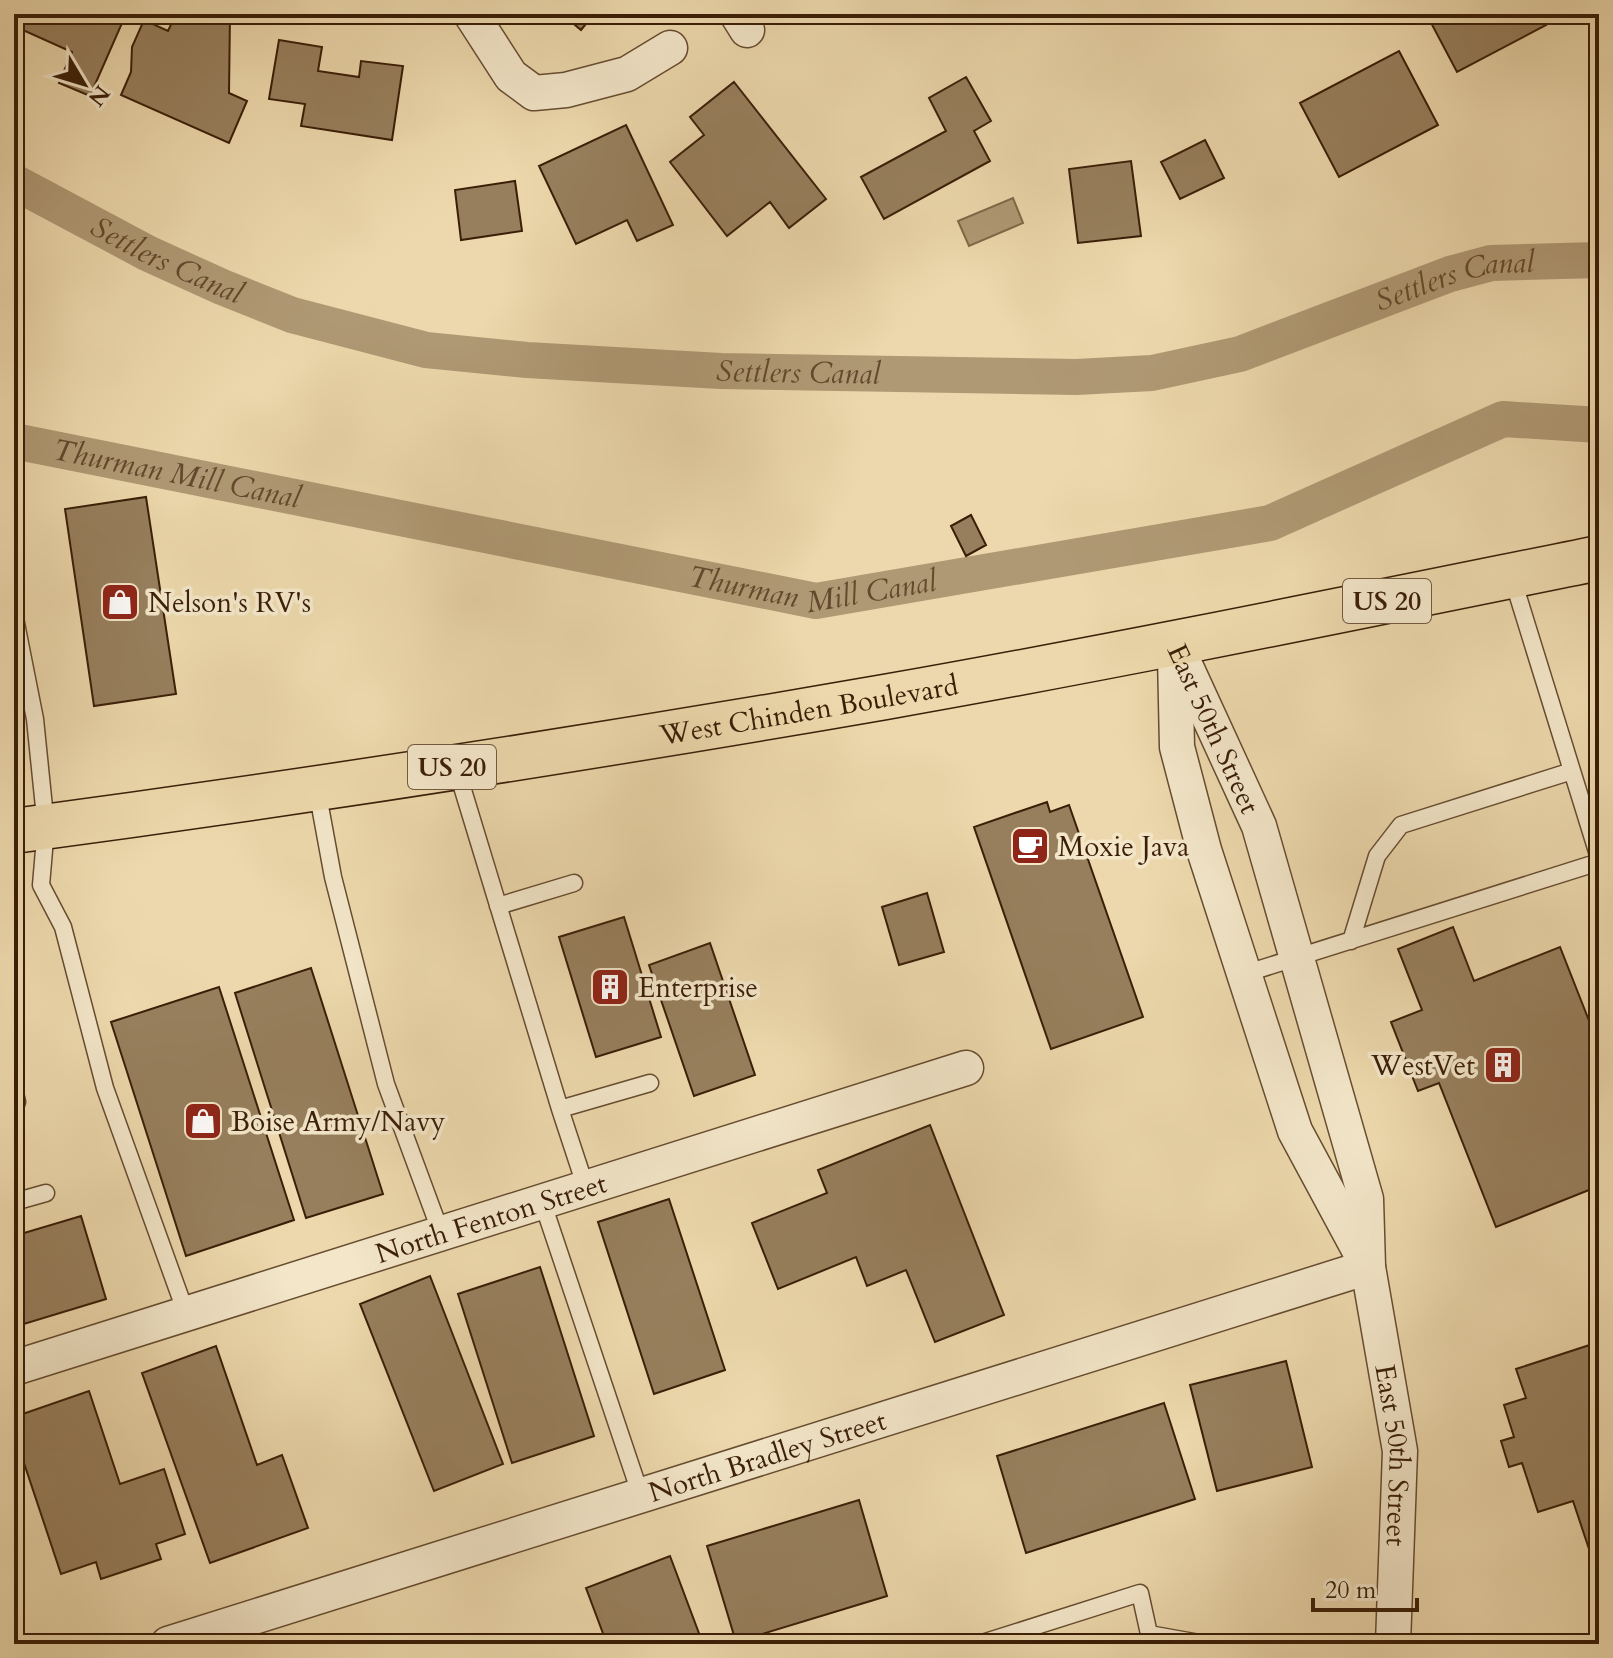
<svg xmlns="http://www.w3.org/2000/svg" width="1613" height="1658" viewBox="0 0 1613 1658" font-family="Cardo,serif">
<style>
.water{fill:#af9974;stroke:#806848;stroke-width:2}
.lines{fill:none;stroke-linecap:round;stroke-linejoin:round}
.canal{stroke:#af9974;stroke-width:36}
.building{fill:#977f5d;stroke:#3a1e07;stroke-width:2}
.lane-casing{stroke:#664c30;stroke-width:19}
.street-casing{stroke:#664c30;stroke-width:37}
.primary-casing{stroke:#3a1e07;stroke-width:47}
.lane{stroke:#f3e6c9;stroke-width:16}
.street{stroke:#f3e6c9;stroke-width:34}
.primary{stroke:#ecd8ac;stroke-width:44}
.labels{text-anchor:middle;stroke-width:7;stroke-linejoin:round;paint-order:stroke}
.shield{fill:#f3e6c9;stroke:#725a41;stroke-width:2}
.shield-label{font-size:26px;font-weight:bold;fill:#3a1e07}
.poi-label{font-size:28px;fill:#3a1e07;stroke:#f3e6c9;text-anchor:start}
.street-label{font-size:28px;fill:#3a1e07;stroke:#f3e6c9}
.water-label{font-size:30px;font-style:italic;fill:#63492d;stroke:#f3e6c9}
</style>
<rect width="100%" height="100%" fill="#ecd8ac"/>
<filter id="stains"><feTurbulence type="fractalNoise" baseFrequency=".0025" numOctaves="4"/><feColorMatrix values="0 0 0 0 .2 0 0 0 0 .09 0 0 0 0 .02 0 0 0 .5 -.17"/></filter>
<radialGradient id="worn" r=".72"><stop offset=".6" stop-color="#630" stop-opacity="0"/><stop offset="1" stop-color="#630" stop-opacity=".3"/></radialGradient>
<!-- water -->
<path class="water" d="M 1013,198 L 1023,223 L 969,246 L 958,221 Z"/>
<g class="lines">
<!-- canal -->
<g class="canal">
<path id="s1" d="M 14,182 L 147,253 L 222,287 L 292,315 L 426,350 L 527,360 L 721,371 L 1076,377 L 1152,373 L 1240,354 L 1450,274 L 1491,263 L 1599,260"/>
<path id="s2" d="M 14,441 L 816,601 L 1270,523 L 1503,419 L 1599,425"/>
</g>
</g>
<!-- building -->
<path class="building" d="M 14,14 L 126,14 L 90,96 L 59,83 L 72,52 L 14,26 Z
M 170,14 L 230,14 L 229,93 L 247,101 L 229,143 L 121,95 L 131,72 L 132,47 L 144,20 L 168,31 L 175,16 Z
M 562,14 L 594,14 L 581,30 Z
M 1438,14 L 1540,14 L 1546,25 L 1457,72 L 1429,19 Z
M 279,40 L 322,47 L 318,71 L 359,77 L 361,61 L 403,66 L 392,140 L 301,126 L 305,104 L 269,99 Z
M 1399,51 L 1438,125 L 1339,177 L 1300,103 Z
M 966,77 L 991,121 L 974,131 L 990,161 L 884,219 L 861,177 L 946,131 L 929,98 Z
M 734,82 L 826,199 L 789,228 L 770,202 L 727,236 L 670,162 L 704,135 L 690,117 Z
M 626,125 L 673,225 L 637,241 L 627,220 L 576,244 L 539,166 Z
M 1205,140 L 1224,178 L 1180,199 L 1161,162 Z
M 1131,161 L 1141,236 L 1078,243 L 1069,169 Z
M 515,181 L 522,231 L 461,240 L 455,190 Z
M 146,497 L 176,694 L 94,706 L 65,509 Z
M 971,515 L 986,545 L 966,556 L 951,526 Z
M 1047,802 L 1050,812 L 1069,805 L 1143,1017 L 1051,1049 L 974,827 Z
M 927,893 L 944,952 L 899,965 L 882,907 Z
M 624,917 L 661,1037 L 596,1057 L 559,937 Z
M 1453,927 L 1474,981 L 1560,947 L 1599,1046 L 1599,1186 L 1496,1227 L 1439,1083 L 1418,1091 L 1391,1022 L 1422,1010 L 1398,949 Z
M 710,943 L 755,1075 L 694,1096 L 649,965 Z
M 311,968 L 383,1194 L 306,1218 L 235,993 Z
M 219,987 L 294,1220 L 186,1256 L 111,1022 Z
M 930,1125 L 1004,1315 L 935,1342 L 906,1270 L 867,1286 L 856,1257 L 778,1289 L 752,1223 L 827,1193 L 818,1170 Z
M 669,1199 L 725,1370 L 654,1394 L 598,1222 Z
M 81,1216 L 106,1299 L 14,1327 L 14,1236 Z
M 540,1267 L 594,1436 L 512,1463 L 458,1294 Z
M 430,1276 L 503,1464 L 434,1491 L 360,1304 Z
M 1599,1342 L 1599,1545 L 1589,1549 L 1573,1501 L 1538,1512 L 1522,1463 L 1509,1467 L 1501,1441 L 1514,1437 L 1504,1405 L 1526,1398 L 1516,1369 Z
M 216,1346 L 257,1465 L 282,1455 L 308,1528 L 210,1563 L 142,1373 Z
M 1286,1361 L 1312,1467 L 1217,1491 L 1190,1385 Z
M 89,1391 L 120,1484 L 164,1469 L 185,1534 L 156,1544 L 161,1559 L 101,1579 L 96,1562 L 61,1574 L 14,1433 L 14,1417 Z
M 1164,1403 L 1195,1499 L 1026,1553 L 997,1456 Z
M 859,1500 L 887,1596 L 736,1642 L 707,1546 Z
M 670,1556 L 703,1644 L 607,1644 L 586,1588 Z"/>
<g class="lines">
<defs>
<path id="lane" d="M 1512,577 L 1599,858
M 14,613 L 35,719 L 46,827 L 41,885 L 63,927 L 105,1088 L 186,1313
M 456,767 L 560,1109 L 650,1083
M 317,790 L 333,877 L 386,1084 L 441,1233
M 498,906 L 574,883
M 1351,941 L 1377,856 L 1401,825 L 1572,771
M 1244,974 L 1599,862
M 14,1089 L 17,1102 L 14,1103
M 560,1109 L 586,1188
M 542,1201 L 641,1496
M 14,1202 L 46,1193
M 1149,1634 L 1205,1644
M 979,1644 L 1140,1593 L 1149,1634 L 1147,1644"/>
<g id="street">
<path d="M 471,14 L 511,76 L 534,93 L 566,90 L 627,74 L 670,48"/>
<path d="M 737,14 L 747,30"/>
<path id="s3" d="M 1175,643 L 1259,826 L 1366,1199 L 1368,1267 L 1400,1451 L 1393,1644"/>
<path d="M 1175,656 L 1177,747 L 1204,850 L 1295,1131 L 1364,1259"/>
<path id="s4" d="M 14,1368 L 966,1068"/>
<path id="s5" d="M 168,1644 L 1368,1267"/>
</g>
<g id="primary">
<path id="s6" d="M 14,831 C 305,792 596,747 885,697 C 1124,655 1361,606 1599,558"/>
</g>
</defs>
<!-- lane casing -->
<use href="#lane" class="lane-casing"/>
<!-- street casing -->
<use href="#street" class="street-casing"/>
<!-- primary casing -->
<use href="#primary" class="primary-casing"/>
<!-- lane -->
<use href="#lane" class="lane"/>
<!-- street -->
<use href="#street" class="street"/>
<!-- primary -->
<use href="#primary" class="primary"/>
</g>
<!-- icons -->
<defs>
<symbol id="shop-square" viewBox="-11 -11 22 22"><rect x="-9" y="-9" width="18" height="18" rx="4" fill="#8f2418" stroke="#f3e6c9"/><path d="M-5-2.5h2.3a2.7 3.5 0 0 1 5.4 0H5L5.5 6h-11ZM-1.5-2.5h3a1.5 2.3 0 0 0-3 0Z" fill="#fff"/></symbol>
<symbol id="cafe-square" viewBox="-11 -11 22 22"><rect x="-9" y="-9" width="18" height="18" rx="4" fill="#8f2418" stroke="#f3e6c9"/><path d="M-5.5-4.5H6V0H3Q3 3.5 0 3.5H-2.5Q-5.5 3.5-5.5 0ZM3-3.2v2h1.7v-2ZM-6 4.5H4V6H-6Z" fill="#fff"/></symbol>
<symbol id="building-square" viewBox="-11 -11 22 22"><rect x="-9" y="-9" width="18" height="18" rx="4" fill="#8f2418" stroke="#f3e6c9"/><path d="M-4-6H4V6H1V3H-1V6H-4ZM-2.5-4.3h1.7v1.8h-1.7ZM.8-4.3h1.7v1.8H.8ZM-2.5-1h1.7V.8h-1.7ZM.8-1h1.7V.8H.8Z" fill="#fff"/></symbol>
</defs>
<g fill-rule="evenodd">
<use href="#shop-square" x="98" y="580" width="44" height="44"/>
<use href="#cafe-square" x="1008" y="824" width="44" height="44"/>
<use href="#building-square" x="588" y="965" width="44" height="44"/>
<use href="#building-square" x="1481" y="1043" width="44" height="44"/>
<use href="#shop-square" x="181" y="1099" width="44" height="44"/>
</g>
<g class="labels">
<!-- shield labels -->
<g class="shield">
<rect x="1343" y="579" width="88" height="44" rx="6"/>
<rect x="408" y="745" width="88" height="44" rx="6"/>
</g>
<g class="shield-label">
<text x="1387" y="610">US 20</text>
<text x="452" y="776">US 20</text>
</g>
<!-- poi labels -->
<g class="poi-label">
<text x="148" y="612">Nelson's RV's</text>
<text x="1058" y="856">Moxie Java</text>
<text x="638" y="997">Enterprise</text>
<text x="1475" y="1075" text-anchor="end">WestVet</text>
<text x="231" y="1131">Boise Army/Navy</text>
</g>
<!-- street labels -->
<g class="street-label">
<text dy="10" stroke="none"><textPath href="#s6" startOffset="804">West Chinden Boulevard</textPath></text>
<text dy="10" stroke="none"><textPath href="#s3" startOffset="94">East 50th Street</textPath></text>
<text dy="10" stroke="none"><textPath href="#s4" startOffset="500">North Fenton Street</textPath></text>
<text dy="10" stroke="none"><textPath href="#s5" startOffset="628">North Bradley Street</textPath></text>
<text dy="10" stroke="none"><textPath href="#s3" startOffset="848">East 50th Street</textPath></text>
</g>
<!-- water labels -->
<g class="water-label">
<text dy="10" stroke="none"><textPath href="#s1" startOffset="172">Settlers Canal</textPath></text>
<text dy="10" stroke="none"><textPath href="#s1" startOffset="1492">Settlers Canal</textPath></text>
<text dy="10" stroke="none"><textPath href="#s1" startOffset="820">Settlers Canal</textPath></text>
<text dy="10" stroke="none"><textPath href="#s2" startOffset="166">Thurman Mill Canal</textPath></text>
<text dy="10" stroke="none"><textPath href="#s2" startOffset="814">Thurman Mill Canal</textPath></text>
</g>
</g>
<!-- margin -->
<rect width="1613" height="1658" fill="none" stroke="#ecd8ac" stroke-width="48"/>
<rect x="16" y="16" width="1581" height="1626" fill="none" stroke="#3a1e07" stroke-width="4"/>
<rect x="24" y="24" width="1565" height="1610" fill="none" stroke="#3a1e07" stroke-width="2"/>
<!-- north arrow -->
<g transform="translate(84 84) rotate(128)" stroke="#f3e6c9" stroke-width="6" paint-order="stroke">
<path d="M0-6L14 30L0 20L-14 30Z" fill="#3a1e07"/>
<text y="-12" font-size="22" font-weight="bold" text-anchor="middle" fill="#3a1e07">N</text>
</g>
<!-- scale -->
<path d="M1313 1598v12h104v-12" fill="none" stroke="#3a1e07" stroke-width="4"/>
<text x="1325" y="1598" font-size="24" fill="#3a1e07" stroke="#f3e6c9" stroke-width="6" paint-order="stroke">20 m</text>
<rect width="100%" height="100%" filter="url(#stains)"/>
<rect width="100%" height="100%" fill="url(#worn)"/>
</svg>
